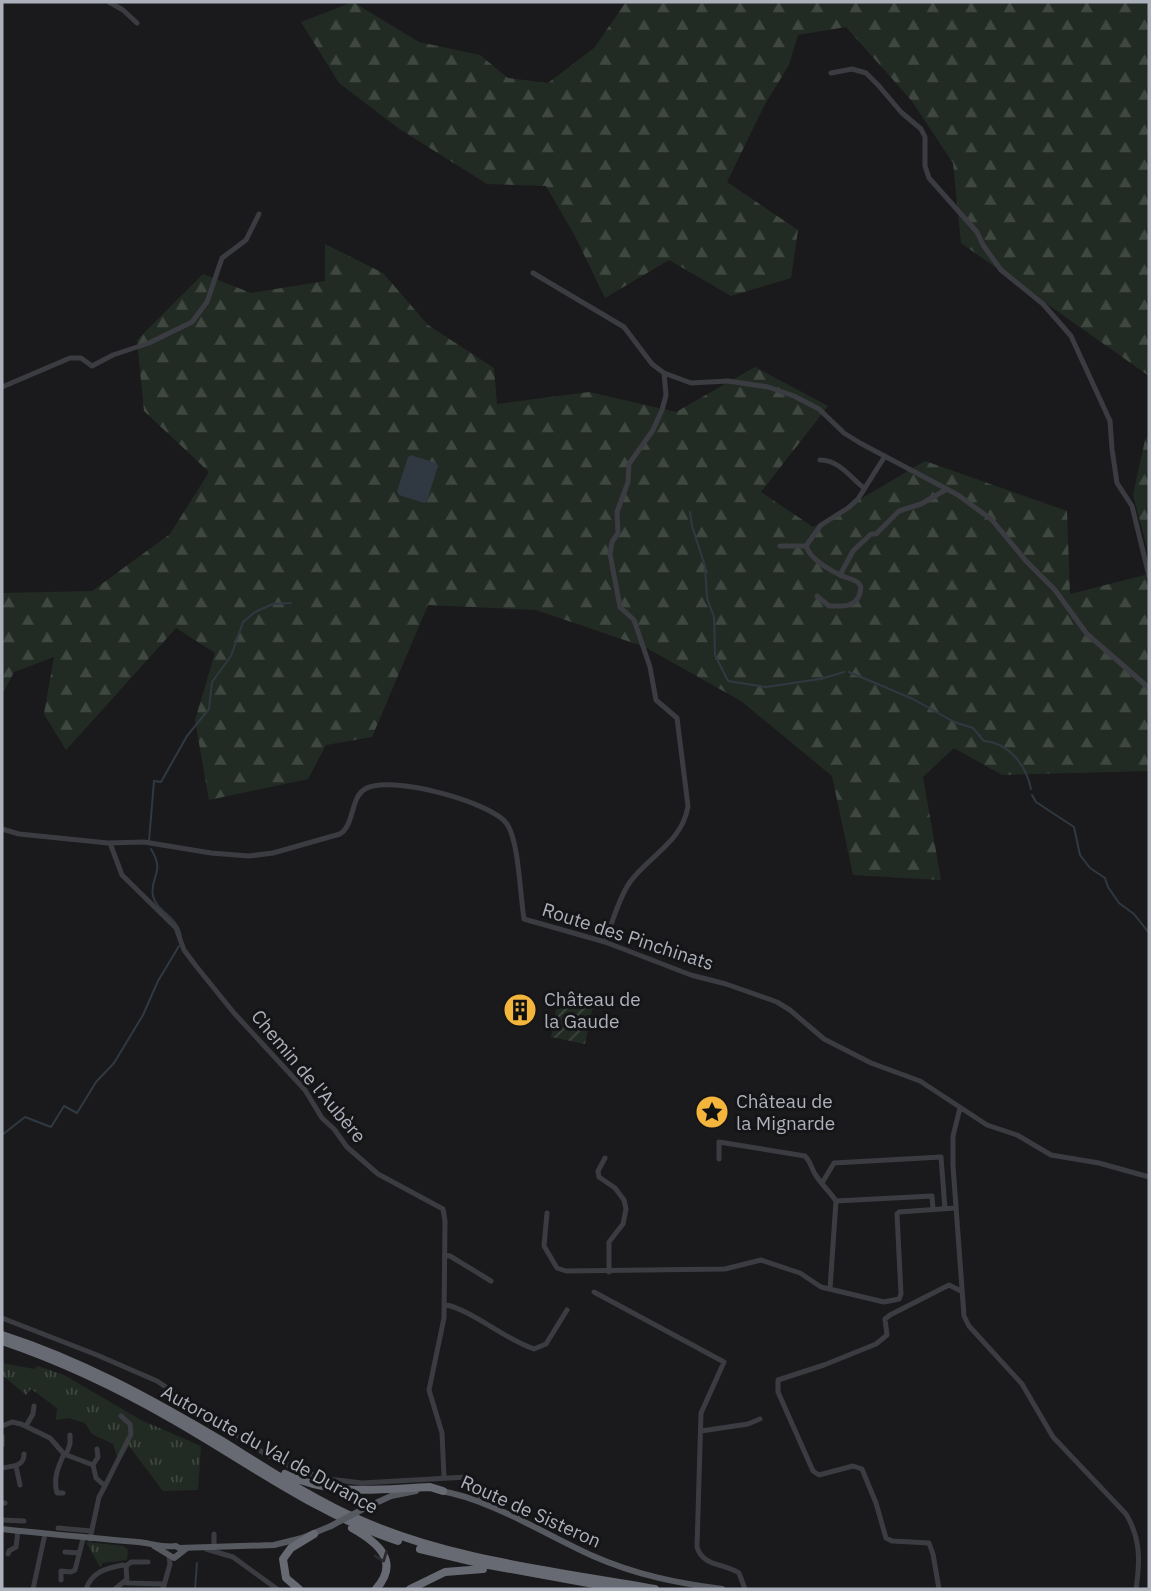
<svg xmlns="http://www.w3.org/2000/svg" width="1151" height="1591" viewBox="0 0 1151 1591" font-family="'IBM Plex Sans',sans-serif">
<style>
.grass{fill:url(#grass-tufts)}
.forest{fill:url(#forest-firs)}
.garden{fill:url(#garden-furrows)}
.water{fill:#303941}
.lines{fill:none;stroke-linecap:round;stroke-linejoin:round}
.stream{stroke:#303941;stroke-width:2}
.minor{stroke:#3b3c41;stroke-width:5}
.major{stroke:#575960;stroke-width:6}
.highway{stroke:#676a72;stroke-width:8}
.major-bridge{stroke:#575960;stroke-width:6}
.oneway{stroke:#2a2a2e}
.labels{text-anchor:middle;stroke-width:6;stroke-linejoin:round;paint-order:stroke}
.street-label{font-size:19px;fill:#adb1bc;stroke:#151517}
.poi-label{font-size:19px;fill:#adb1bc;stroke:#151517;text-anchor:start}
</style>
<defs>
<pattern id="grass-tufts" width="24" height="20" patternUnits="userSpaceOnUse" patternTransform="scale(1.75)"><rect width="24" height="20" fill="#222b23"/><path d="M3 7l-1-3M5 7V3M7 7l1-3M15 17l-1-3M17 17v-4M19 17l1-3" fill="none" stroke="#3f4741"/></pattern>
<pattern id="forest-firs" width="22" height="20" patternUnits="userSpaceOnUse" patternTransform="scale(1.75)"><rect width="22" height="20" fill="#222b23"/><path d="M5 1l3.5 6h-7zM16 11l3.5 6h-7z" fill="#3f4741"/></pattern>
<pattern id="garden-furrows" width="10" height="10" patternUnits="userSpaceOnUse" patternTransform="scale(1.75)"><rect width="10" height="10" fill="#222b23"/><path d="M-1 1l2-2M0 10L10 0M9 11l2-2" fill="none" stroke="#3f4741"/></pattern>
</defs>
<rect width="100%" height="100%" fill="#1a1a1c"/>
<!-- grass -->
<path class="grass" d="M 2,1363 L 34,1369 L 38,1366 L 64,1375 L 141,1420 L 201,1446 L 198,1490 L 163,1491 L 129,1446 L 119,1462 L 113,1444 L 92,1434 L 85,1423 L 68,1418 L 56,1420 L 57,1408 L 31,1389 L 26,1395 L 2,1375 Z
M 86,1542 L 124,1546 L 128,1550 L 127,1560 L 102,1563 L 102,1566 L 100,1567 Z"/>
<!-- forest -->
<path class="forest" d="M 353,2 L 419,42 L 480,55 L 508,78 L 548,83 L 594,48 L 626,2 L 1149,2 L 1149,376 L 961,243 L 953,163 L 911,100 L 846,27 L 798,35 L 789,65 L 765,104 L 727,182 L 798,230 L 791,278 L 731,296 L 669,260 L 605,298 L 575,236 L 546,186 L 487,184 L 398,128 L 339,83 L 301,22 Z
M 325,244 L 383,273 L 428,325 L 494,368 L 497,404 L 589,392 L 676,412 L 755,367 L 828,406 L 761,492 L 813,527 L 925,461 L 1067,511 L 1070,594 L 1149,574 L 1149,771 L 1002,775 L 954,748 L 923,777 L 941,880 L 853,875 L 832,776 L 741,701 L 645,647 L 536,610 L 428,605 L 372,737 L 326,745 L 308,779 L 209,800 L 195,720 L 215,653 L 176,628 L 66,750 L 44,714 L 54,657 L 14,672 L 2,695 L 2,593 L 92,591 L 170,534 L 209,472 L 144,411 L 137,340 L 203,274 L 251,293 L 325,281 Z
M 1149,433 L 1149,555 L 1133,495 L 1145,440 Z"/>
<!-- garden -->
<path class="garden" d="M 559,995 L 594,1001 L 585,1044 L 551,1037 Z"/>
<!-- water -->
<path class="water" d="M 411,455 L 436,463 L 438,466 L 427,501 L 424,503 L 399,495 L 397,491 L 408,457 Z"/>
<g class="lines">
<!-- stream -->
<path class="stream" d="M 690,512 L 692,526 L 705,566 L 707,598 L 714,617 L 715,655 L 728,681 L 766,687 L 820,679 L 844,672
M 849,672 L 913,699 L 954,722 L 973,728 L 984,741 C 1009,743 1026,765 1031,789
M 1032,795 L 1036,802 L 1074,827 L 1080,855 L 1090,868 L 1105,878 L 1108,887 L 1119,903 L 1134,914 L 1149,933
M 149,841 L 154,781 L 161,782 L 187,736 L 209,709 L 212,682 L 231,656 L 243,622 L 255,612 L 273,604 L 291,603
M 151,849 C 166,873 149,877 153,896 C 156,911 178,917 181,936
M 2,1135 L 25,1117 L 51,1127 L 64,1106 L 77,1113 L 96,1082 L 114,1063 L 143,1015 L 158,981 L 179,946
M 195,1589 L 197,1563"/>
<!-- minor -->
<path class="minor" d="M 109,2 L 123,10 L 137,23
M 831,73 L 852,69 L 866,73 L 879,86 L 901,112 L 921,129 L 925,137 L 925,166 L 929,178 L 977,232 L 983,245 L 1001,270 L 1043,304 L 1071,336 L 1110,421 L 1112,449 L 1117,483 L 1132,506 L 1149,576
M 533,273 L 624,327 L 652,364 L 664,373 L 691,383 L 728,381 L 768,387 L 794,396 L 819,409 L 844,433 L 860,443 L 958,495 L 992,520 L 1026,561 L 1055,590 L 1087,634 L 1149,688
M 2,387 L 70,358 L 81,358 L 92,366 L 113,355 L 149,343 L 192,322 L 207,302 L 222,258 L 246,240 L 259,214
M 820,460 C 839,460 850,477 864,488
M 780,546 L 806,546
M 840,575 L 853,551 L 871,534 L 876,534 L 899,511 L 921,504 L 947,489
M 817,596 L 829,606 C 841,606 853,608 859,596 C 860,592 862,588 860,585 C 857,579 845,578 840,575 C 828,569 810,558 806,546 L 821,525 L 848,508 L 858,499 L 885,456
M 2,829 L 19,834 L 108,843 L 144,842 L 211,853 L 249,856 L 273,853 L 340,834 C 355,824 350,798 365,789 C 389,774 492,802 507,824 C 519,842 520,895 524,919 L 605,942 L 691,975 L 726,984 L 777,1002 L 790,1010 L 824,1039 L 871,1063 L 920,1081 L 987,1125 L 1017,1135 L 1051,1155 L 1099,1163 L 1149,1177
M 110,843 L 122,875 L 176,928 L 184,950 L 196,966 L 234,1013 L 305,1090 L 322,1118 L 334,1129 L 347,1147 L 378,1174 L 443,1209 L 445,1221 L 444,1318 L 429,1390 L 442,1433 L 444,1477
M 605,942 C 612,924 618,899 630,882 C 649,856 683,841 688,806 L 677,718 L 656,700 L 650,667 L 634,620 L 620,607 L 610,554 L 612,542 L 618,533 L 617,512 L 628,482 L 629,464 L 653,430 L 662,410 L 666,395 L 664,373
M 960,1108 L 953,1136 L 953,1166 L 964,1316 L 969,1326 L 1022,1384 L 1053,1437 L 1126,1514 C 1141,1539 1140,1562 1136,1589
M 605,1158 L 598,1171 L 599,1177 L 615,1188 L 624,1200 L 626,1209 L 623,1224 L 609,1242 L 609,1272
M 719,1159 L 719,1142 L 805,1156 C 812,1163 811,1170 817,1177 C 823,1186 830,1192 836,1201
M 822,1183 L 834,1163 L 941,1157 L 945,1209
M 547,1213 L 544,1246 L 557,1268 L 566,1271 L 725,1269 L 761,1260 L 800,1273 L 821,1287 L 884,1302 L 899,1299 L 901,1294 L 897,1214 L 899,1212 L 955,1208
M 445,1255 L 450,1256 L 491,1281
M 830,1289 L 836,1201 L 932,1196 L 933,1209
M 594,1292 L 724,1362 L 701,1413 L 697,1547 C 703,1567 724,1563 739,1573 L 745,1589
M 444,1304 C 476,1312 502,1338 534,1349 L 546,1344 L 567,1310
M 2,1318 L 97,1355 L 157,1381 L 265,1454 L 300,1471 L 328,1479 L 362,1483 L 467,1477 L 480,1488 L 481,1503
M 2,1426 L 12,1422 L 21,1424 L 50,1438 L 64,1454 L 93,1465 L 96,1478 L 105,1486 L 99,1497 L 90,1539
M 26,1426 L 33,1414 L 34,1406
M 701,1431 L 748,1424 L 760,1419
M 2,1436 L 2,1445
M 66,1455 L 70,1444 L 70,1435
M 93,1465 L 98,1457 L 97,1449
M 16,1466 L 20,1485
M 2,1468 C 12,1466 24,1467 24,1454
M 105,1486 L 131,1434 L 130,1424 L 121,1416
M 63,1493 L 57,1493 C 53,1479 58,1467 64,1454
M 2,1503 L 5,1503
M 2,1520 L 24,1521
M 58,1528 L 91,1531
M 214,1546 L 214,1534
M 206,1549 L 233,1557 L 277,1589
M 65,1552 L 79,1553
M 8,1554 L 9,1551 L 16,1547 L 18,1531
M 126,1566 L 127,1583 L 164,1584
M 61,1580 L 61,1571 L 71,1572 L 75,1570 L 83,1539
M 33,1589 L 45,1534
M 86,1589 C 92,1572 106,1568 123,1565 L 126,1566 L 131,1562 L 148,1562
M 115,1589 L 126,1580
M 163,1589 L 170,1564 L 169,1556
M 939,1589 L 933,1554 L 929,1543 L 892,1541 L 886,1538 L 876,1503 L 862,1469 L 853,1466 L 819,1475 L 813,1471 L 778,1392 L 778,1380 L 824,1365 L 876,1344 L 887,1335 L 885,1319 L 890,1315 L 949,1285 L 961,1291"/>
<!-- major -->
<path class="major" d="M 441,1491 C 490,1499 546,1535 593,1556 C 636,1575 677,1583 722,1589
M 365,1508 L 391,1496 L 416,1491
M 2,1529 C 47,1534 92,1538 138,1542 C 150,1543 164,1548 176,1546 L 179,1548 L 274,1545 L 302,1538 L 331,1526
M 154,1546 L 174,1558 L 187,1548"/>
<!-- highway -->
<path class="highway" d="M 2,1335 C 80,1360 151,1399 222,1441 C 267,1469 312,1499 360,1520 C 453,1561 556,1571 655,1589
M 2,1341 C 61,1361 118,1388 172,1419 C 246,1461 317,1514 398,1541
M 285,1474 C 334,1497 378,1489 430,1487 L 443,1491
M 352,1528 C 377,1542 401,1561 376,1589
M 420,1549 L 483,1564 L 621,1589
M 299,1589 L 286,1578 L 283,1559 L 291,1548 L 314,1534
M 410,1589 L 445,1572 L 483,1569"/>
<!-- major-bridge -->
<path class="major-bridge" d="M 331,1526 L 365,1508"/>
</g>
<!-- one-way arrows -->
<defs><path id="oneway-chevron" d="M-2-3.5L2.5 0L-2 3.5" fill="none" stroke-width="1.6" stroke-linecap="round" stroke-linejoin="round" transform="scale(1.75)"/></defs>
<use class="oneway" href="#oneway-chevron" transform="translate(382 1557) rotate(69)"/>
<!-- icons -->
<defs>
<symbol id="building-disc" viewBox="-11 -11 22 22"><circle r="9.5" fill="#f3b53c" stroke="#151517"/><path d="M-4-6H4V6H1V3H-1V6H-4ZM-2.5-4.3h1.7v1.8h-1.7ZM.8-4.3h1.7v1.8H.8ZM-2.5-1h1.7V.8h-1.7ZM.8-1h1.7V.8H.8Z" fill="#111"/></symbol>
<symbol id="sight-disc" viewBox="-11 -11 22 22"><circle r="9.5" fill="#f3b53c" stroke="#151517"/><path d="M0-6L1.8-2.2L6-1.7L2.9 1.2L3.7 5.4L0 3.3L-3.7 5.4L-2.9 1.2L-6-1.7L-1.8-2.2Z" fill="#111"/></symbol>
</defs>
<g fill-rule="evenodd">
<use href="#building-disc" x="501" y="991" width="38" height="38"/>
<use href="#sight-disc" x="693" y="1093" width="38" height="38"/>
</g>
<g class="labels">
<!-- street labels -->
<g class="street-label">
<text transform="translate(628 936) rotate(18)" y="7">Route des Pinchinats</text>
<text transform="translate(309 1076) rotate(50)" y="7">Chemin de l'Aubère</text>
<text transform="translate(270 1449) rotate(29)" y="7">Autoroute du Val de Durance</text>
<text transform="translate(531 1511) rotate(24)" y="7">Route de Sisteron</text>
</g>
<!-- poi labels -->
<g class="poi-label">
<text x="544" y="1006">Château de<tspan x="544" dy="22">la Gaude</tspan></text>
<text x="736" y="1108">Château de<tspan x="736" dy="22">la Mignarde</tspan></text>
</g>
</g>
<!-- border -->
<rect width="1151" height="1591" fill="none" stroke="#adb1bc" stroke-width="7"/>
</svg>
